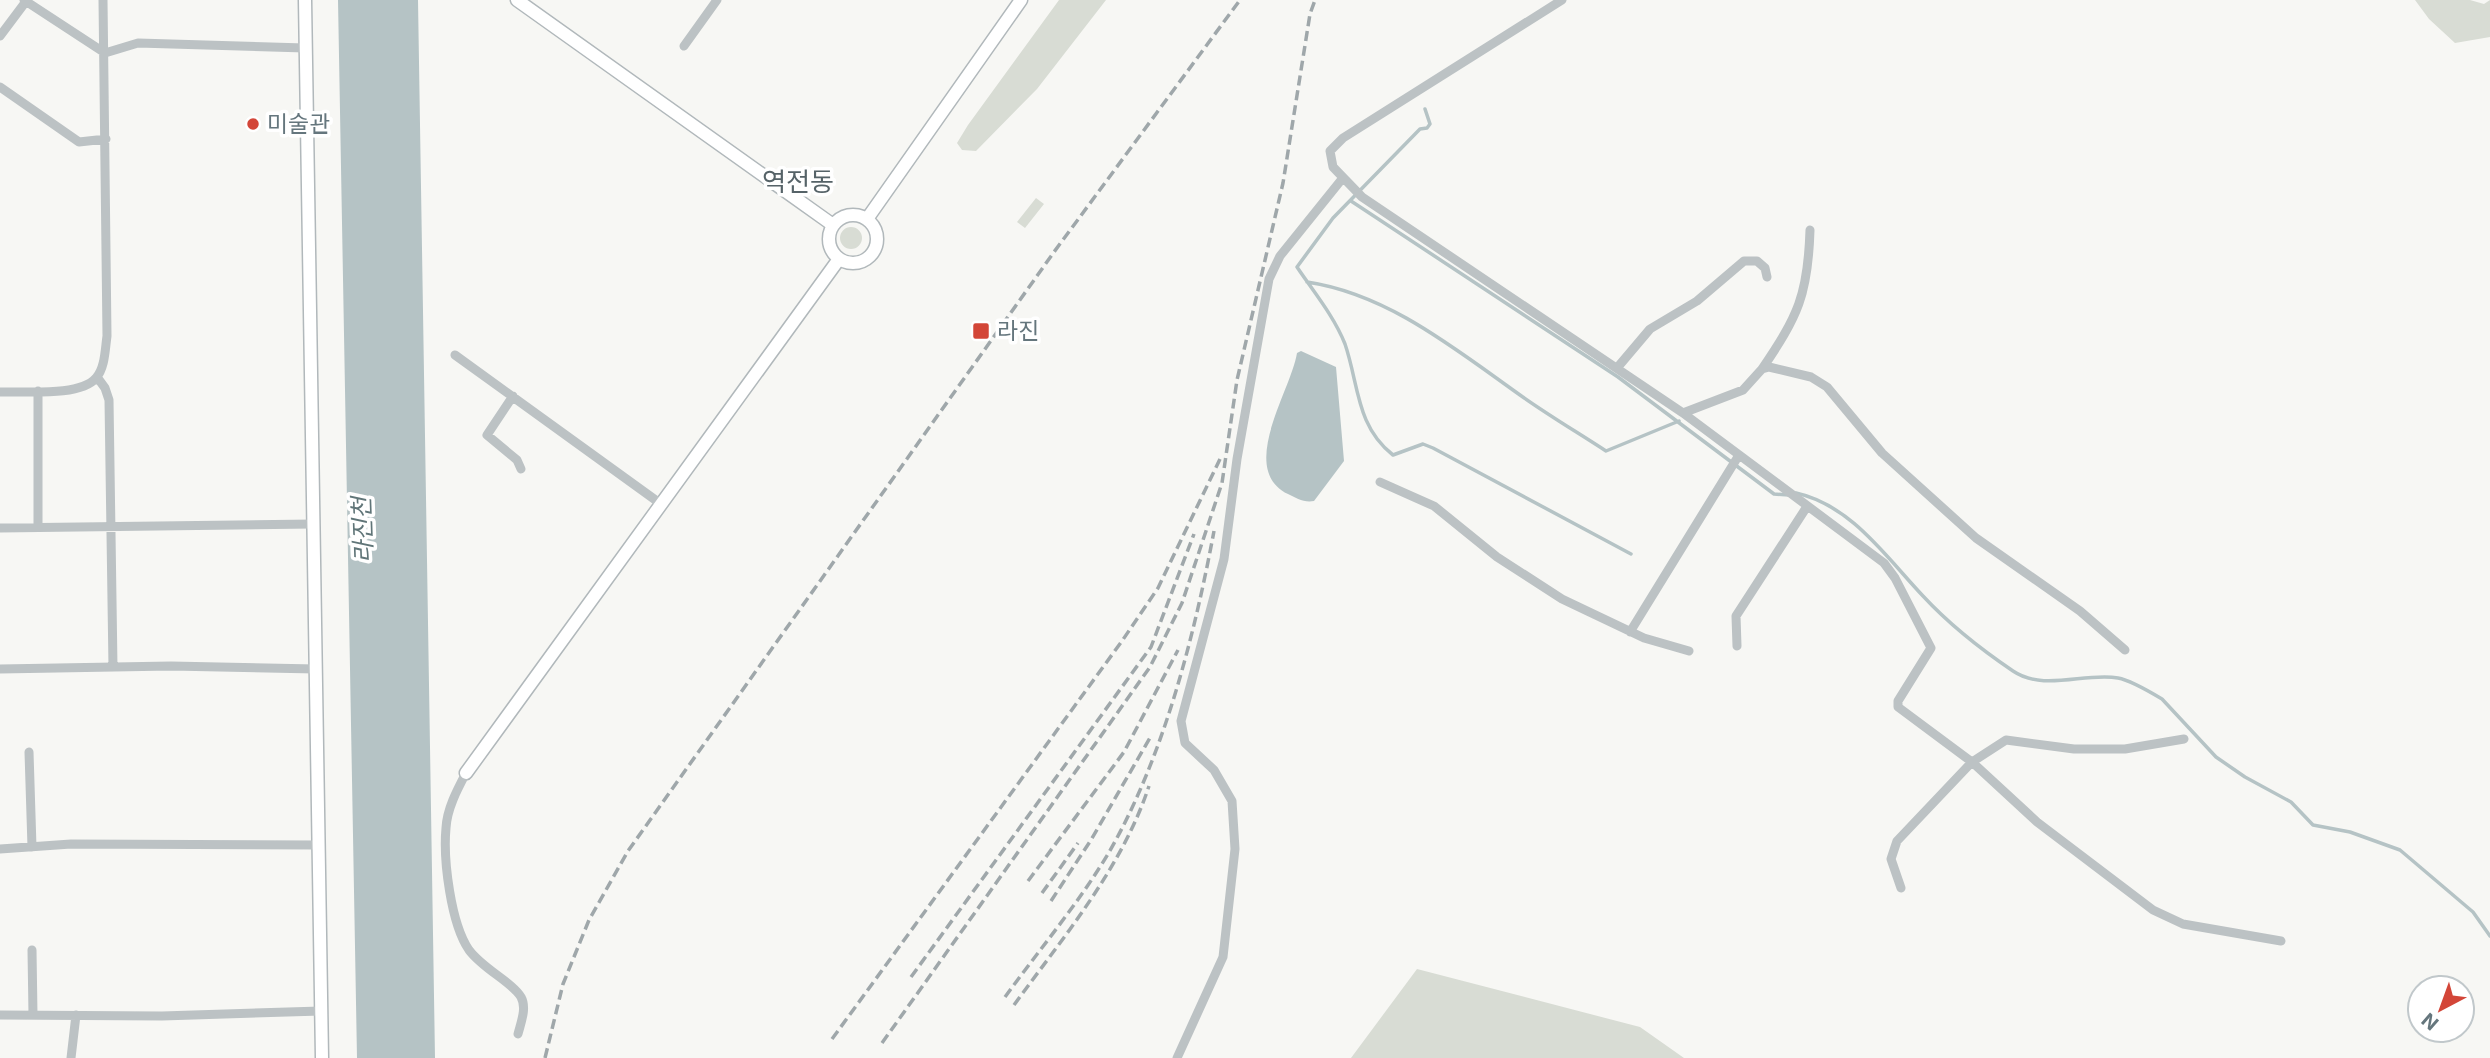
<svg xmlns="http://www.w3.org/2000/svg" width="2490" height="1058" viewBox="0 0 2490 1058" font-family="Inter,'Noto Sans KR',sans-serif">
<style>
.green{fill:#d8dcd4}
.water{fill:#b5c3c5}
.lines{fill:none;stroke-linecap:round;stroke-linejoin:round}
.stream{stroke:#b5c3c5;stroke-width:3.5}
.secondary-casing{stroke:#b1b8bb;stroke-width:15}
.street{stroke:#bcc2c4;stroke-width:9}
.secondary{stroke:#fff;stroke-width:12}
.rail{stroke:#9fa7aa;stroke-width:3.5;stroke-dasharray:10 5;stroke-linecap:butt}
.poi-dot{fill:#d34638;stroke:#fff;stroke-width:2.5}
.labels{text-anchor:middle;stroke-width:7;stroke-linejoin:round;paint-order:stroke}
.poi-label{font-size:23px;fill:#65767d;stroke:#fff;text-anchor:start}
.water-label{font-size:24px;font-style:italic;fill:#607578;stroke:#fff}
.quarter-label{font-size:26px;fill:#566368;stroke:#fff}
</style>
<rect width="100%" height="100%" fill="#f7f7f4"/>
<!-- green -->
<path class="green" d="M 1059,0 L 1106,0 L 1037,89 L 976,151 L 962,150 L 957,143 L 968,125 Z
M 2415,0 L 2470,0 L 2484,4 L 2490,0 L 2490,37 L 2455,43 L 2429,19 Z
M 1036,198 L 1044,204 L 1025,228 L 1017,222 Z
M840 238a11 11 0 1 1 22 0a11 11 0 1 1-22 0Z
M 1417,969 L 1640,1027 L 1684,1058 L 1351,1058 Z"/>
<!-- water -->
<path class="water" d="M 338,0 L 418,0 L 435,1058 L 357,1058 Z
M 1301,351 L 1336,367 L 1344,461 L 1314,501 C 1304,503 1296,498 1288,494 C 1237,469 1291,391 1297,353 Z"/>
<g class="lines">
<!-- stream -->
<path class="stream" d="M 1425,109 L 1430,124 L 1427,128 L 1420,129 L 1333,218 L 1297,267 C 1313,291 1334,316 1345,344 C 1359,385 1356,426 1393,455 L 1423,444 L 1433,448 L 1631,554
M 1351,201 L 1618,377 L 1774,494 L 1789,495
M 1307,282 C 1388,294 1455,349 1520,395 C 1548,415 1577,432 1606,451 L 1679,421
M 1796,493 C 1851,505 1886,557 1923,596 C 1948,623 1982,650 2013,671 C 2044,692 2085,672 2118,678 C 2129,680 2152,693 2162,699 L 2216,757 L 2245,777 L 2291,802 L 2313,825 L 2350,832 L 2400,850 L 2473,912 L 2490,936"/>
<defs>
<path id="secondary" d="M 305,0 L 322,1058
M 517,0 L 833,225
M829 239a24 24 0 1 1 48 0a24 24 0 1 1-48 0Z
M 867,219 L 1021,0
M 466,773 L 839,259"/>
</defs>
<!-- secondary casing -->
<use href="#secondary" class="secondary-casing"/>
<!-- street -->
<path class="street" d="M 24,0 L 105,53 L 138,43 L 305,48
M 1562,0 L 1343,138 L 1330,151 L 1333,167 L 1362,197 L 1683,413 L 1884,563 L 1895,578 L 1931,648 L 1898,701 L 1898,707 L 1972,762 L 2037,822 L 2153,910 L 2183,924 L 2281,941
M 0,36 L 27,0
M 684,46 L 717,0
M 0,87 L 79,142 L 106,139
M 455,355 L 661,504
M 1617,368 L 1650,329 L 1697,301 L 1744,261 L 1757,261 L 1765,268 L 1767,277
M 1762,369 C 1798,316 1808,295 1810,230
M 97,377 L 105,388 L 109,400 L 113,667
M 0,392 C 25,391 80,397 96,378 C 105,368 105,350 107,336 L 103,0
M 513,396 L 487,435 L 517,460 L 521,469
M 1683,413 L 1743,390 L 1762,369 L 1769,367 L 1811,377 L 1827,387 L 1882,453 L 1976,538 L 2080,611 L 2125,650
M 1380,482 L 1434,506 L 1497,557 L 1562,599 L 1644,638 L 1689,651
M 38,526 L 38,391
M 0,528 L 313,524
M 1630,632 L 1739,455
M 1737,646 L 1736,616 L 1806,508
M 0,669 L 171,666 L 316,669
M 29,752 L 32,847
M 466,773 C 457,790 447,809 446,828 C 443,860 451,924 469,950 C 483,969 512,982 521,997 C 527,1008 521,1022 518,1034
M 0,849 L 71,844 L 318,845
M 1901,888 L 1891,859 L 1897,841 L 1972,762 L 2006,740 L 2074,749 L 2125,749 L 2184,739
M 32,950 L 33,1015
M 0,1015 L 162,1016 L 321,1011
M 71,1058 L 76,1015
M 1177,1058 L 1223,957 L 1235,849 L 1232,801 L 1214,770 L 1185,743 L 1181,721 L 1224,559 L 1237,459 L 1269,279 L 1280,256 L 1342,179"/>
<!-- secondary -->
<use href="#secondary" class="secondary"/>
<!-- rail -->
<path class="rail" d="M 1028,881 L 1124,752 L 1178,650
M 1042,893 L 1078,843
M 1051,901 L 1091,840 L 1151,736
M 911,977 L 1151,647 L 1194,534
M 1005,997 C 1039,950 1078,904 1108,854 C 1163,759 1194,638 1214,531
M 1014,1005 C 1064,936 1122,868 1149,786
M 832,1039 L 1122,641 L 1158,588 L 1220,459
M 882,1043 L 1150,667 L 1182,603 L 1222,483 L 1237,380 L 1283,183 L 1310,14 L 1315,0
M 545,1058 L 563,984 L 589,920 L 628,851 L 1054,252 L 1240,0"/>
</g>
<!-- markers -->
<g class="poi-dot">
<circle cx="253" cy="124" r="7"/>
<rect x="972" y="322" width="18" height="18" rx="3.5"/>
</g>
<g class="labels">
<!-- poi labels -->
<g class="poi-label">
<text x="267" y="132">미술관</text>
<text x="997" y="339">라진</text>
</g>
<!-- water labels -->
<g class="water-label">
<text transform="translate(363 530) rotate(-92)" y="8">라진천</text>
</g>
<!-- quarter labels -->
<g class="quarter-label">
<text x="798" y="191">역전동</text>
</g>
</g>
<!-- north arrow -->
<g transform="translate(2441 1009) rotate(221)"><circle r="33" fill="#ffffff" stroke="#c1c8cb" stroke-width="2"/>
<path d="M0-5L12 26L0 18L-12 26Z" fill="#d34638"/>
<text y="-10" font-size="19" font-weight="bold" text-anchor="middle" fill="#65767d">N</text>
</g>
</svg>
